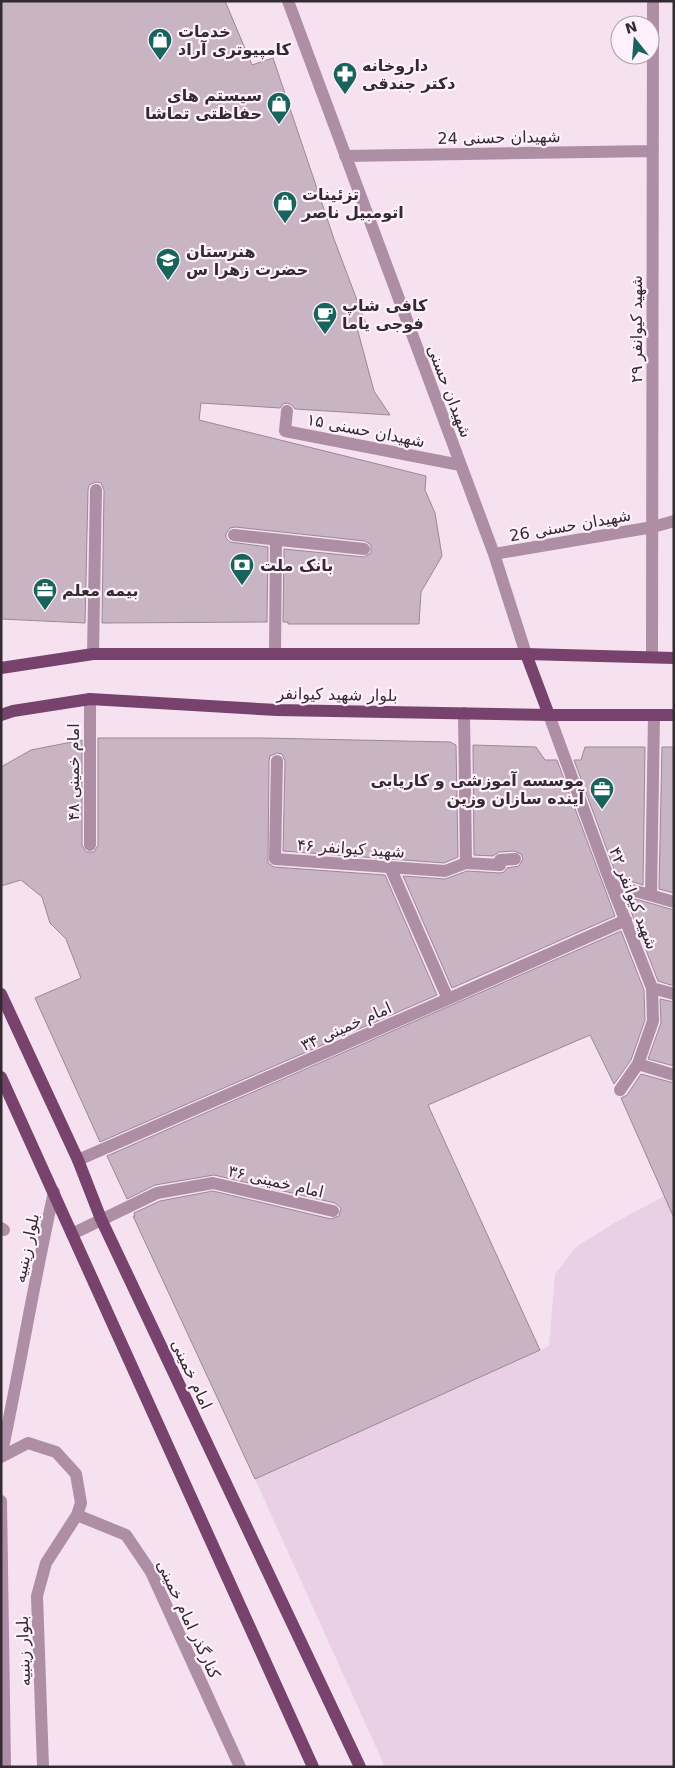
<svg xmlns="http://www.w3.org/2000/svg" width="675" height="1768" viewBox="0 0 675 1768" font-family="'DejaVu Sans','Noto Sans Arabic',sans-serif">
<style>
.built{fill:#ead0e4}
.building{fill:#c8b4c3;stroke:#9b8896}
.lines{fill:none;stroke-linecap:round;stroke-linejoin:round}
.minor{stroke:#ad8ea5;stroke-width:12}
.major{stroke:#77436d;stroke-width:12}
.labels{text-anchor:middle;stroke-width:4.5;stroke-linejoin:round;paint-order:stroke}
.poi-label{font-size:16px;font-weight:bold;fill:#332b31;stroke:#fef1fb;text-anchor:start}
.street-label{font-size:16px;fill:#332b31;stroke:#fef1fb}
</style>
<rect width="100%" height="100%" fill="#f6e1f1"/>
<!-- built -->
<path class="built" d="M 674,1191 L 674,1767 L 385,1767 L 255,1479 L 549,1346 L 555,1274 L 576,1247 L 614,1223 Z"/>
<!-- building -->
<path class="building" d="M 1,1 L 225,1 L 252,65 L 273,58 L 334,239 L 366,324 L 356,324 L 374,391 L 390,415 L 295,409 L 292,405 L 287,403 L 283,404 L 280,408 L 201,403 L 199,420 L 426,476 L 425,490 L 435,513 L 442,556 L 421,592 L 419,624 L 288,624 L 288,622 L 283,622 L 284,549 L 364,557 L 371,553 L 371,545 L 365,541 L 235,527 L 230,528 L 226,534 L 226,538 L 230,542 L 268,547 L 267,622 L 102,623 L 104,490 L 101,483 L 96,482 L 89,485 L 88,490 L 85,623 L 1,619 Z
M 98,738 L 263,738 L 450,742 L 456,745 L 458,857 L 444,863 L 283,851 L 285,761 L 282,754 L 277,753 L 270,756 L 269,761 L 268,863 L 274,867 L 385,875 L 437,995 L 100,1142 L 35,998 L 81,978 L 66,939 L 50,923 L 42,897 L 21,880 L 1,886 L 1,767 L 31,750 L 82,740 L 82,845 L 86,852 L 94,852 L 98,845 Z
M 473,745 L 536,747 L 545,760 L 557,760 L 615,916 L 452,988 L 403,876 L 445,879 L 467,871 L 500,873 L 504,872 L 507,868 L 519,866 L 523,859 L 521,854 L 514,851 L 499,852 L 493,856 L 474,855 Z
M 585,747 L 645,747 L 643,885 L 617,877 L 574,760 L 581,760 Z
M 662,747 L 674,747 L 674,893 L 659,889 Z
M 625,896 L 674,910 L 674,986 L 658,981 Z
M 621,931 L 644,990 L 645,1020 L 631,1060 L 614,1084 L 590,1035 L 428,1105 L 540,1350 L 255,1479 L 133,1216 L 135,1216 L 134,1213 L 160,1201 L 213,1191 L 331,1219 L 339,1216 L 341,1208 L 335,1203 L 214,1175 L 155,1185 L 127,1199 L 107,1156 Z
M 660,999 L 674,1002 L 674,1066 L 648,1059 L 661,1023 Z
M 641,1074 L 674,1083 L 674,1218 L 621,1098 L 627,1095 Z"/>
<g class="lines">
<!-- minor -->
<path class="minor" d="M 288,1 L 494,554 L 526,654
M 345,156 L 653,151
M 287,411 L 285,431 L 460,465
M 234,535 L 364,549
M 494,554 L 653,527 L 674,521
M 275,653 L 276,540
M 93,654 L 96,490
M 652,657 L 653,1
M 464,713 L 466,863
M 549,715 L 611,884 L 652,988 L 653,1021 L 638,1064 L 620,1090
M 277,761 L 275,859 L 445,871 L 466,863 L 500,865 L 500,860 L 515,859
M 90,845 L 90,699
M 390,867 L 448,999
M 611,884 L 674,902
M 651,895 L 654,715
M 652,988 L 674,994
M 638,1064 L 674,1075
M 78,1160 L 448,999 L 626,920
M 1,1228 L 4,1230
M 72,1234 L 157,1193 L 213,1183 L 333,1211
M 1,1457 L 28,1443 L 56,1452 L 76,1474 L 81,1503 L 77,1515 L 46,1563 L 37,1596 L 43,1767
M 1,1457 C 20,1369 34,1280 54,1192
M 1,1501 L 5,1767
M 77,1515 L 126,1535 L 151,1572 L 240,1767"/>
<!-- major -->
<path class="major" d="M 526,654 L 549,715
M 1,668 L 93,654 L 526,654 L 674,658
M 1,715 L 13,711 L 90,699 L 277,710 L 549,715 L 674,715
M 1,994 L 78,1160 L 101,1219 L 360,1767
M 1,1077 L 313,1767"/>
</g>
<!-- icons -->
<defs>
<symbol id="shop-pin" viewBox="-11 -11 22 30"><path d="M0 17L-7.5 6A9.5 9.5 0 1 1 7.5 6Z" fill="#18635b" stroke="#fef1fb"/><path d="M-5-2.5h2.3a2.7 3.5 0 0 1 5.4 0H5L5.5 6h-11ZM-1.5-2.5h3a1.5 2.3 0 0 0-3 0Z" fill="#fff"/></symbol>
<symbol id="pharmacy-pin" viewBox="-11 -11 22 30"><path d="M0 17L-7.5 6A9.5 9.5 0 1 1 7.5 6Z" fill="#18635b" stroke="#fef1fb"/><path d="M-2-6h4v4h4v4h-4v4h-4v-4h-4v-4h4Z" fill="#fff"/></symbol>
<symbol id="school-pin" viewBox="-11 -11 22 30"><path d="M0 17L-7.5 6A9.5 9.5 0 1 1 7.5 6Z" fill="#18635b" stroke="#fef1fb"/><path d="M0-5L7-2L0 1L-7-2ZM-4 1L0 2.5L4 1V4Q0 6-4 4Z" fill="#fff"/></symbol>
<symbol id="cafe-pin" viewBox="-11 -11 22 30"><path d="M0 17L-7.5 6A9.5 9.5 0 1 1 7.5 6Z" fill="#18635b" stroke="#fef1fb"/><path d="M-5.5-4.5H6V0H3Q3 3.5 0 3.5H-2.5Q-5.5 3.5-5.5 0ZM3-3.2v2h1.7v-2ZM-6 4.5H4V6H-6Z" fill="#fff"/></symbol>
<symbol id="bank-pin" viewBox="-11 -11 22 30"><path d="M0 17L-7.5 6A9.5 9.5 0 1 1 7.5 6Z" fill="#18635b" stroke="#fef1fb"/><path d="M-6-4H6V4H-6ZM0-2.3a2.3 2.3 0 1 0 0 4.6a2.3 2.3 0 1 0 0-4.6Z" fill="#fff"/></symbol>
<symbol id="office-pin" viewBox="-11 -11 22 30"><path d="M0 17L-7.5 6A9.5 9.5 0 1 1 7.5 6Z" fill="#18635b" stroke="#fef1fb"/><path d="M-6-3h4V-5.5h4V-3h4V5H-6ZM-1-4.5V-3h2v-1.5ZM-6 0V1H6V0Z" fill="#fff"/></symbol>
</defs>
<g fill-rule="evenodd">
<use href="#shop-pin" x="146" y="26" width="28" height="38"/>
<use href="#pharmacy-pin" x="331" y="60" width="28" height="38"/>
<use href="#shop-pin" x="265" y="90" width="28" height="38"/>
<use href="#shop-pin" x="271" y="189" width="28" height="38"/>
<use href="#school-pin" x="154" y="246" width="28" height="38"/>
<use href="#cafe-pin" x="311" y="300" width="28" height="38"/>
<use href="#bank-pin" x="228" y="551" width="28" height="38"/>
<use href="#office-pin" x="31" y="576" width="28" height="38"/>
<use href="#office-pin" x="588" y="775" width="28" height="38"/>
</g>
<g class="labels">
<!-- poi labels -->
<g class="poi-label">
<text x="178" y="37">خدمات<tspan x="178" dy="18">کامپیوتری آراد</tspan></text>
<text x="362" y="71">داروخانه<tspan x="362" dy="18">دکتر جندقی</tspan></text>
<text x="262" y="101" text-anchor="end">سیستم های<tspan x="262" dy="18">حفاظتی تماشا</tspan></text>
<text x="302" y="200">تزئینات<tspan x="302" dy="18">اتومبیل ناصر</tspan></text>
<text x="186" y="257">هنرستان<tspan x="186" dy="18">حضرت زهرا س</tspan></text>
<text x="342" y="311">کافی شاپ<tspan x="342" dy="18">فوجی یاما</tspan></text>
<text x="260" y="571">بانک ملت</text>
<text x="62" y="596">بیمه معلم</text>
<text x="584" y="786" text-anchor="end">موسسه آموزشی و کاریابی<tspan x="584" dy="18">آینده سازان وزین</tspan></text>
</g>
<!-- street labels -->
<g class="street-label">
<text transform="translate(499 137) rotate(-1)" y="6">شهیدان حسنی 24</text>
<text transform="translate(636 329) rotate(-90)" y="6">شهید کیوانفر ۲۹</text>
<text transform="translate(450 391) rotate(69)" y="6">شهیدان حسنی</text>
<text transform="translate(366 430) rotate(11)" y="6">شهیدان حسنی ۱۵</text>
<text transform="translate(570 525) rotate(-10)" y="6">شهیدان حسنی 26</text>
<text transform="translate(337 694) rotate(1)" y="6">بلوار شهید کیوانفر</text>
<text transform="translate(73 772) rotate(-90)" y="6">امام خمینی ۴۸</text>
<text transform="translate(351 848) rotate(4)" y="6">شهید کیوانفر ۴۶</text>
<text transform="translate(634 898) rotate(69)" y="6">شهید کیوانفر ۴۲</text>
<text transform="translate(346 1026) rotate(-24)" y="6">امام خمینی ۳۴</text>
<text transform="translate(276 1181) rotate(13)" y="6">امام خمینی ۳۶</text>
<text transform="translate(26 1248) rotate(-78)" y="6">بلوار زینبیه</text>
<text transform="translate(192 1374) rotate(65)" y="6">امام خمینی</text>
<text transform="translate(189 1619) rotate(65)" y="6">کنارگذر امام خمینی</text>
<text transform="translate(23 1651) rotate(-92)" y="6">بلوار زینبیه</text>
</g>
</g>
<!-- border -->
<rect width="675" height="1768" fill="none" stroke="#332b31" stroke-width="5"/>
<!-- north arrow -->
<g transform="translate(635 40) rotate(343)"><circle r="24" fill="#fef1fb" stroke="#ada2aa"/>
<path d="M0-4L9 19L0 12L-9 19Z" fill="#18635b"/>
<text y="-8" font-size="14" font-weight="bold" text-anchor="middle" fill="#332b31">N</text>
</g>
</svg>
